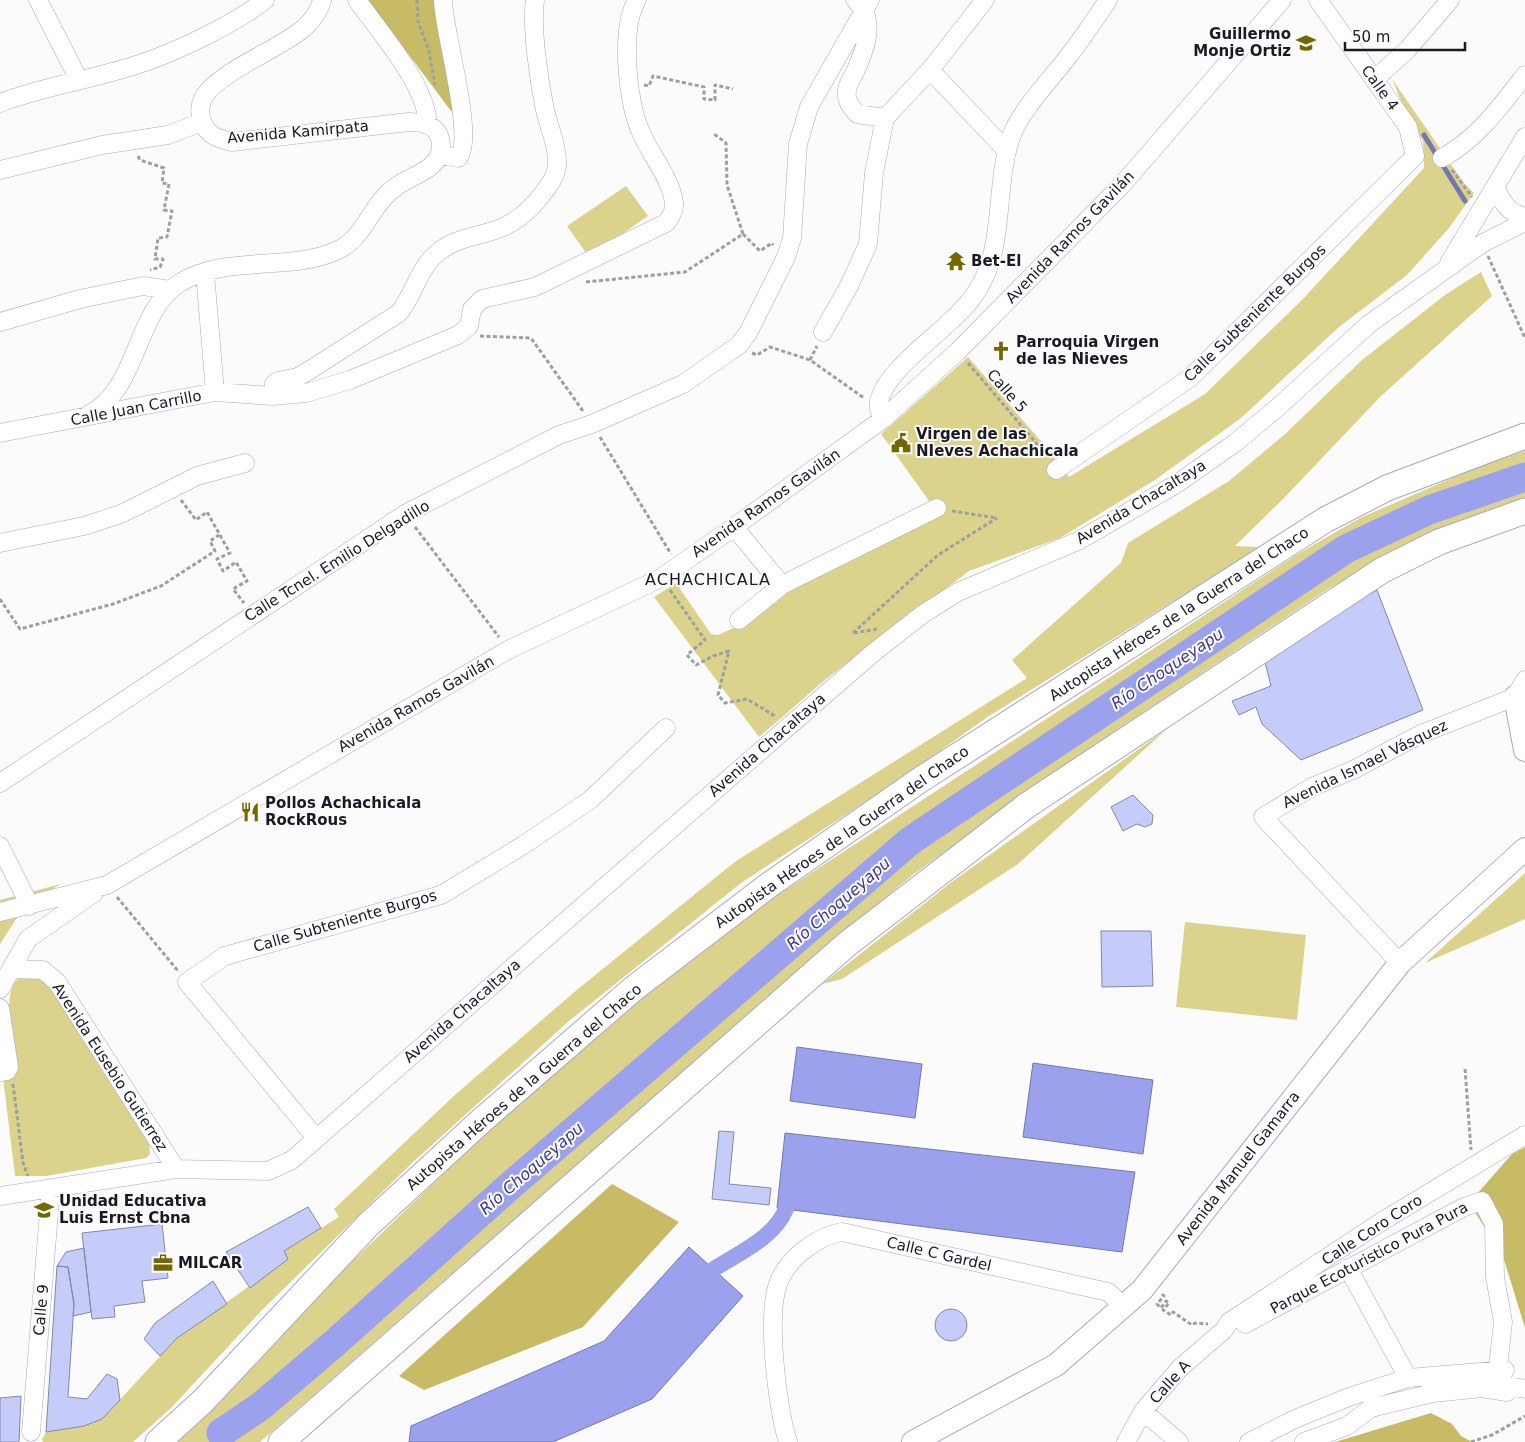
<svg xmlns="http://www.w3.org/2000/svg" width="1525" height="1442" viewBox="0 0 1525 1442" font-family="'DejaVu Sans',sans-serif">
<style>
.green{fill:#dbd28c}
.forest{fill:#c7bb66}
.water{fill:#9ba1ec;stroke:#7478b0}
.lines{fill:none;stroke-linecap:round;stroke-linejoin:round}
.stream{stroke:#7478b0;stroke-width:5}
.canal{stroke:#9ba1ec;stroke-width:16}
.river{stroke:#9ba1ec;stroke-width:29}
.building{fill:#c6ccfa;stroke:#8488a2}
.minor-casing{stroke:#a6a9c5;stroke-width:19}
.major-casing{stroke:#a6a9c5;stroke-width:24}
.highway-casing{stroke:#a6a9c5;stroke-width:27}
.path{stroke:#9e9fa3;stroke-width:3;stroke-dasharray:4 2.5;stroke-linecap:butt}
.minor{stroke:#fff;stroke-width:18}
.major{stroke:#fff;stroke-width:22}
.highway{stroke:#fff;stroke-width:25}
.labels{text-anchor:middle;stroke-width:4;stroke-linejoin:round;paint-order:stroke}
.poi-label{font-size:15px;font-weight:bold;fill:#191a24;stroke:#fbfbfb;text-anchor:start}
.street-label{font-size:15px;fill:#191a24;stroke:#fbfbfb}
.neighbourhood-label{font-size:16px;letter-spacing:1px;fill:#191a24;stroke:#fbfbfb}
.water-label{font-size:16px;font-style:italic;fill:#3c398f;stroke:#fbfbfb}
</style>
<rect width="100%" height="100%" fill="#fbfbfb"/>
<!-- green -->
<path class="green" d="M 1392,79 L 1464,183 L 1474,193 L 1449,228 L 1407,275 L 1339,327 L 1241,418 L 1155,480 L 1060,538 L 969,571 L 826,679 L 759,737 L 654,597 L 676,583 L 711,634 L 718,635 L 742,624 L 784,591 L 937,512 L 881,434 L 968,357 L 1046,447 L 1069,477 L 1205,394 L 1301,301 L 1424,168 L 1423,141 L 1403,106 Z
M 626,186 L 648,216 L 589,257 L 567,226 Z
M 1481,272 L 1492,296 L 1380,397 L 1284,498 L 1235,546 L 1260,547 L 986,718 L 899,780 L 741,883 L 569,1021 L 412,1163 L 261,1311 L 171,1408 L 133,1442 L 43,1442 L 42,1440 L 46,1432 L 84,1426 L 102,1419 L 177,1338 L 287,1259 L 284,1251 L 339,1217 L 334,1209 L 457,1093 L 578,989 L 736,861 L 1027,678 L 1012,660 L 1121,563 L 1128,543 L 1229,481 L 1284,435 L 1362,360 L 1445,295 Z
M 1525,451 L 1525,470 L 1418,507 L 1342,541 L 1161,657 L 902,834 L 726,984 L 291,1366 L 210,1431 L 218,1442 L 174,1442 L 201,1421 L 311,1301 L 491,1128 L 644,997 L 773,898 L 1296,555 L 1360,518 L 1480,466 Z
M 1525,488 L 1525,502 L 1393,553 L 1328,589 L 1118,729 L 915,873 L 804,965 L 260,1442 L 225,1442 L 260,1418 L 915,851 L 1337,568 L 1434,519 Z
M 1167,729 L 1018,864 L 842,979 L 822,984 L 953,881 Z
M 1525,873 L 1525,919 L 1425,963 Z
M 61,884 L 26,904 L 0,944 L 0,900 Z
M 1185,922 L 1306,935 L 1297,1020 L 1176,1007 Z
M 39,976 L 50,985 L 149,1144 L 150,1154 L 146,1158 L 46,1176 L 15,1176 L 3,1077 L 16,1070 C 13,1051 0,986 20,978 C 25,976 33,977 39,976 Z"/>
<!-- forest -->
<path class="forest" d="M 368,0 L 435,0 L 463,127 Z
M 1525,1147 L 1525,1328 L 1503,1256 L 1469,1203 L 1512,1154 Z
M 612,1184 L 679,1222 L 583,1327 L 424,1390 L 399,1376 Z
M 1431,1413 L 1452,1424 L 1461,1436 L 1472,1442 L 1335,1442 Z"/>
<!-- water -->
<path class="water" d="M 797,1047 L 922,1064 L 915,1118 L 790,1101 Z
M 1033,1063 L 1153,1080 L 1143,1154 L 1023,1137 Z
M 785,1133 L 1135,1172 L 1122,1252 L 777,1208 Z
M 689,1247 L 743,1296 L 652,1399 L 553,1442 L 409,1442 L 411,1426 L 604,1341 Z"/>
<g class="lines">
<!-- stream -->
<path class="stream" d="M 1424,135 L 1465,201"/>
<!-- canal -->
<path class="canal" d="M 714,1269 C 739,1253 774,1238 786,1209"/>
<!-- river -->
<path class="river" d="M 221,1433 L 261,1406 L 337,1341 L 511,1185 L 910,841 L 1346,549 L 1429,510 L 1525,477"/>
</g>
<!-- building -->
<path class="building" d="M 1377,590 L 1423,710 L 1301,760 L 1262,724 L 1256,707 L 1239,715 L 1232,701 L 1271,686 L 1265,662 L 1343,609 Z
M 1133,795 L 1153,815 L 1152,824 L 1145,827 L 1137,824 L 1123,831 L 1111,807 Z
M 1101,931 L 1151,931 L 1153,986 L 1102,987 Z
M 719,1131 L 734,1132 L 729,1184 L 771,1188 L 769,1205 L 712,1199 Z
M 308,1207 L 321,1228 L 284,1251 L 288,1259 L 250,1288 L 226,1252 Z
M 162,1224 L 168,1278 L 142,1281 L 145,1302 L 114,1306 L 115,1317 L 92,1319 L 82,1233 Z
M 84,1248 L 91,1312 L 73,1316 L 74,1304 L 68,1267 L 57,1266 L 66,1252 Z
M 57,1266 L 68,1267 L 74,1304 L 68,1397 L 87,1399 L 107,1374 L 117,1379 L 120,1400 L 102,1419 L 84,1426 L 46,1432 Z
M 213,1281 L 227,1304 L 177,1338 L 160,1356 L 144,1339 L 155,1323 Z
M935 1325a16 16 0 1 1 32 0a16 16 0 1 1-32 0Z
M 21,1396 L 19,1442 L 0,1442 L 0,1398 Z"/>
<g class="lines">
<defs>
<path id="minor" d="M 38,0 L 79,80
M 357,0 C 379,31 422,80 427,117 L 423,122
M 855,0 C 877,19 866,48 855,72 C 852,77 848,84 847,90 C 845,100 851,107 857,114 L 885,118
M 930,70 L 1007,151
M 1374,80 L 1408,49 L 1450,0
M 0,103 C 44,86 91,80 136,65 C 172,54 237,23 265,0
M 440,155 L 458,158 C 476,139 443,30 443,0
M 1442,158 C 1477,139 1501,106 1525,75
M 0,170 L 102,145 L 168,135 L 202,122
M 1495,187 C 1503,203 1507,212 1525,217
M 1449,263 L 1525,137
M 205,273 L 215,392
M 0,322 L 80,299 L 143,286 L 170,290
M 823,332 L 850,284 L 868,244 L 874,173 L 885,118 L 930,70 L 985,0
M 273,396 L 274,384 L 278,381 L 298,377 L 313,368 L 399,313 C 414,295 418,270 435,255 C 456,236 476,238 501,228 C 518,221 533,207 544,192 C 551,183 558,173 557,161 C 557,144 549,127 545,110 C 539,81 531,28 535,0
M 88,415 C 139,389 134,314 178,284 C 223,254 289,272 336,251 C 366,238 370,204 397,186 C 412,175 442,169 441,145 C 440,126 425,122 409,122 L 232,142 C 218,139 207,135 202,121 C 199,114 200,102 205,95 C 224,69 278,50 304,28 C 313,20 319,12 322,0
M 883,419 C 880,414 878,408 879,401 C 888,364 955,327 977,291 C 1006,246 994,186 1011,137 C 1020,110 1054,76 1071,53 C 1084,36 1096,18 1108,0
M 0,433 L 215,392 L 273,396 L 306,393 L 350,380 L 458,335 L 469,326 L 472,309 L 482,299 L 535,287 L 666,223 C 671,217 675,211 674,203 C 671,177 649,154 640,130 C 627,101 620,28 637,0
M 1056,470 L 1190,378 L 1415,156 L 1408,127 L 1318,0
M 734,527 L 782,585
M 0,543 L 84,526 L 121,514 L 197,476 L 245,463
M 739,620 L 782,585 L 937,508
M 0,783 L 405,514 L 559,435 L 592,424 L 683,384 L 739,345 L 748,333 L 786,257 L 792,238 L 798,144 L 809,107 L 870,0
M 0,846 L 30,906
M 0,912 L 107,885 L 508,650 L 661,578 L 734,527 L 883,419 L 958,351 L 1121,186 L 1282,0
M 1400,963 L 1263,817 L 1312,787 L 1353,770 L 1421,734 L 1515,697 L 1525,680
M 11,969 L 43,970 L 57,982 L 176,1169
M 0,989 L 28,939 L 94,893
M 0,1008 L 9,1067 L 7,1071 L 0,1072
M 316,1138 L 187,982 L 225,956 L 441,895 L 522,846 L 590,800 L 666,728
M 0,1196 L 176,1169 L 268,1171 L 292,1160 L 789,726 L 873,653 L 923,614 L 958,592 L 1080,540 L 1178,483 L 1235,443 L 1277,408 L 1369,324 L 1483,243 L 1525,222
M 1348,1268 L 1408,1378
M 1245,1324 L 1464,1207 L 1482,1201 L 1494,1224 L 1495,1277 L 1503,1322 L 1496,1384 L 1525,1389
M 1143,1411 L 1179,1442
M 31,1432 L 51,1188
M 788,1442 C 777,1408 765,1310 780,1279 C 791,1256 818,1236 842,1232 L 1108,1292 L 1124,1307
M 1126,1442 L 1143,1411 L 1180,1368 L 1224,1330 L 1229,1322 L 1381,1222 L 1525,1135
M 1249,1442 L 1295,1419 L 1349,1397 L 1408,1378 L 1505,1370 L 1503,1373
M 1304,1442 L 1347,1426 L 1371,1408 L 1433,1393 L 1482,1388 L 1507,1392"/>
<path id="major" d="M 1525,693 L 1515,697 L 1525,750
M 913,1442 L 1056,1365 L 1142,1290 L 1400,963 L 1525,849"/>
<path id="highway" d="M 158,1442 L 203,1401 L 368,1225 L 481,1121 L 633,989 L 769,885 L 920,780 L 1325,520 L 1387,488 L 1525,436
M 281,1442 L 846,945 L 1026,806 L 1381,571 L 1439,542 L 1525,511"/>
</defs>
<!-- minor casing -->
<use href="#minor" class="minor-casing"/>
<!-- major casing -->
<use href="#major" class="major-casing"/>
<!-- highway casing -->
<use href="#highway" class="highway-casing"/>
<!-- path -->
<path class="path" d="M 417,0 L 418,21 L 429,51 L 435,85
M 644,85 L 649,86 L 653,76 L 704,87 L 704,99 L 715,100 L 715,85 L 733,89
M 138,156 L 140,160 L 164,168 L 162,183 L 169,184 L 164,210 L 172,211 L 167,237 L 158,238 L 155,259 L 163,259 L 160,267 L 150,270
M 1452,170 L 1472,197
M 743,234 L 760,251 L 772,243 L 773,245
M 1488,256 L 1525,338
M 586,282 L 685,272 L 743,234 L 727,185 L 726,143 L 714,134
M 480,336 L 531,338 L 583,411
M 752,353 L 757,355 L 770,347 L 810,360 L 864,398
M 810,360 L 817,346
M 968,363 L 1048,457
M 600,437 L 671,554
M 181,500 L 196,520 L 207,512 L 230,553 L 217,559 L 223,571 L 236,562 L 247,581 L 233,589 L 244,603
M 952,511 L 997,518
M 415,527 L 499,637
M 670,590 L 705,640 L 687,655 L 696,665 L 713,656 L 729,651 L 718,695 L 725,703 L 747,699 L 775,716
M 0,599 L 20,629 L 113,604 L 161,586 L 215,551 L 210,541 L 219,535
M 853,633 L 938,555 L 997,518
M 854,633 L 877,629
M 117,897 L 178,971
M 1465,1069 L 1471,1150
M 13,1084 L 23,1163 L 28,1176
M 1162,1294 L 1164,1296 L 1157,1304 L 1161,1308 L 1166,1301 L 1169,1303 L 1163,1310 L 1171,1315 L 1173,1312 L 1192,1325 L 1195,1323 L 1208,1324
M 1471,1442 L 1492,1435 L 1525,1416"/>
<!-- minor -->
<use href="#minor" class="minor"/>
<!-- major -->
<use href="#major" class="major"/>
<!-- highway -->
<use href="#highway" class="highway"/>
</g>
<!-- icons -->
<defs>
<symbol id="school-bare" viewBox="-9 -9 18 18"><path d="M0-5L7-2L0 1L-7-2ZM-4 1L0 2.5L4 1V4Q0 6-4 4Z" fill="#736800" stroke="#fbfbfb" stroke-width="2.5" paint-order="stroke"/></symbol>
<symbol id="temple-bare" viewBox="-9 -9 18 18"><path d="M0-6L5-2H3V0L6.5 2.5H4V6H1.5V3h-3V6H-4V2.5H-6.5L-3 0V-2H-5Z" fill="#736800" stroke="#fbfbfb" stroke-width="2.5" paint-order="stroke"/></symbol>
<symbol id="church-bare" viewBox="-9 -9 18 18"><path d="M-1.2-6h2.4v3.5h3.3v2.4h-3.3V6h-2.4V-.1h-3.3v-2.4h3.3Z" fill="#736800" stroke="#fbfbfb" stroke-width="2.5" paint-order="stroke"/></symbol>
<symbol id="civic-bare" viewBox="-9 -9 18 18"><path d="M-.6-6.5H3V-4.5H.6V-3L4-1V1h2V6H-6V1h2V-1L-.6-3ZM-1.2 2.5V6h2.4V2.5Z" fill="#736800" stroke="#fbfbfb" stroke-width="2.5" paint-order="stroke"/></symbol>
<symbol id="restaurant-bare" viewBox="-9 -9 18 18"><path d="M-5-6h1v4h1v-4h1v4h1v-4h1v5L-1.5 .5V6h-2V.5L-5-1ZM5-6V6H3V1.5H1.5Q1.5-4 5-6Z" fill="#736800" stroke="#fbfbfb" stroke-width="2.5" paint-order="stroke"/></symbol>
<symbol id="office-bare" viewBox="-9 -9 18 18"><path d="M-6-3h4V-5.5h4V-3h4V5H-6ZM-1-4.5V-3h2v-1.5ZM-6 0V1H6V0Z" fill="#736800" stroke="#fbfbfb" stroke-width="2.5" paint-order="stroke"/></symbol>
</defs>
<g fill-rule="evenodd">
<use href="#school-bare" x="1292" y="29" width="28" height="28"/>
<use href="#temple-bare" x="942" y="247" width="28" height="28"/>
<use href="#church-bare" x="987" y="337" width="28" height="28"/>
<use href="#civic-bare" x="887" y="429" width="28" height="28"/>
<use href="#restaurant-bare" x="236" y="798" width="28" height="28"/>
<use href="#school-bare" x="30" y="1196" width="28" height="28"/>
<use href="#office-bare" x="149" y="1249" width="28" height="28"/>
</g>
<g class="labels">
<!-- poi labels -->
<g class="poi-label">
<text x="1291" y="39" text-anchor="end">Guillermo<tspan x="1291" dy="17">Monje Ortiz</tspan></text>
<text x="971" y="266">Bet-El</text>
<text x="1016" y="347">Parroquia Virgen<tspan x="1016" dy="17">de las Nieves</tspan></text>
<text x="916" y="439">Virgen de las<tspan x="916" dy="17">NIeves Achachicala</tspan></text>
<text x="265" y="808">Pollos Achachicala<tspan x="265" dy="17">RockRous</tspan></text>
<text x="59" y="1206">Unidad Educativa<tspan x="59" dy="17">Luis Ernst Cbna</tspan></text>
<text x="178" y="1268">MILCAR</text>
</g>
<!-- street labels -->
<g class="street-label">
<text transform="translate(1380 88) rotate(54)" y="5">Calle 4</text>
<text transform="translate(298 132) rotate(-5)" y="5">Avenida Kamirpata</text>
<text transform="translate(1070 237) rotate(-46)" y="5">Avenida Ramos Gavilán</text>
<text transform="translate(1255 313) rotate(-44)" y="5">Calle Subteniente Burgos</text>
<text transform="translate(1007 391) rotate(49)" y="5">Calle 5</text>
<text transform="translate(136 408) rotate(-11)" y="5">Calle Juan Carrillo</text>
<text transform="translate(1141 502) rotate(-31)" y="5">Avenida Chacaltaya</text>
<text transform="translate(766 503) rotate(-35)" y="5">Avenida Ramos Gavilán</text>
<text transform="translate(337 561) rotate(-32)" y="5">Calle Tcnel. Emilio Delgadillo</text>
<text transform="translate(1179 614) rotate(-33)" y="5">Autopista Héroes de la Guerra del Chaco</text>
<text transform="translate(416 704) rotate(-30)" y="5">Avenida Ramos Gavilán</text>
<text transform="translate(767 745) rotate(-41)" y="5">Avenida Chacaltaya</text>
<text transform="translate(1365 764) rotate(-26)" y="5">Avenida Ismael Vásquez</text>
<text transform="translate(842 837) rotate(-35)" y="5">Autopista Héroes de la Guerra del Chaco</text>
<text transform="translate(345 921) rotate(-16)" y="5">Calle Subteniente Burgos</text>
<text transform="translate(462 1011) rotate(-41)" y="5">Avenida Chacaltaya</text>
<text transform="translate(110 1067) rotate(57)" y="5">Avenida Eusebio Gutierrez</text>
<text transform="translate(524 1087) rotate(-41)" y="5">Autopista Héroes de la Guerra del Chaco</text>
<text transform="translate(1238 1168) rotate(-52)" y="5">Avenida Manuel Gamarra</text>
<text transform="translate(1372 1230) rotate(-33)" y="5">Calle Coro Coro</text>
<text transform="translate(939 1254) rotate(13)" y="5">Calle C Gardel</text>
<text transform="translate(1369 1258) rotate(-28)" y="5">Parque Ecoturistico Pura Pura</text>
<text transform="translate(41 1310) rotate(-85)" y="5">Calle 9</text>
<text transform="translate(1170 1382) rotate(-48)" y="5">Calle A</text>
</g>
<!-- neighbourhood labels -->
<g class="neighbourhood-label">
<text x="708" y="585">ACHACHICALA</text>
</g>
<!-- water labels -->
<g class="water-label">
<text transform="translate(1167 668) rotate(-34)" y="6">Río Choqueyapu</text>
<text transform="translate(838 903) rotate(-41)" y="6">Río Choqueyapu</text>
<text transform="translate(531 1168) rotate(-41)" y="6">Río Choqueyapu</text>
</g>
</g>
<!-- scale -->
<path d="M1345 42v8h120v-8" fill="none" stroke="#191a24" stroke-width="2.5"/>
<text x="1352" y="42" font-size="15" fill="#191a24" stroke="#fbfbfb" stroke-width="4" paint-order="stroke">50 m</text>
</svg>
